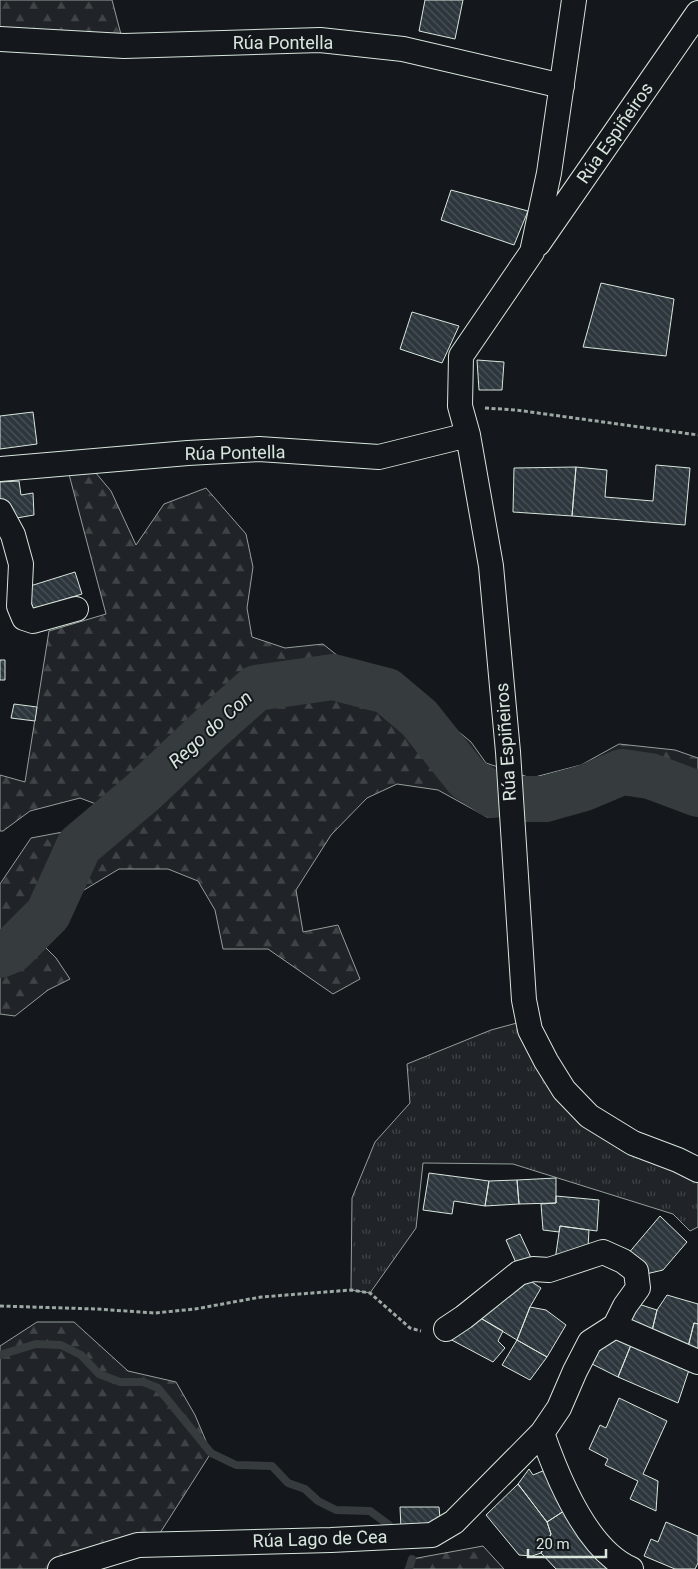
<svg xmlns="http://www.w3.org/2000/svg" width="698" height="1569" viewBox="0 0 698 1569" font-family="Roboto,sans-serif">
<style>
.grass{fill:url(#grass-tufts);stroke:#939e99}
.forest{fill:url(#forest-firs);stroke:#939e99}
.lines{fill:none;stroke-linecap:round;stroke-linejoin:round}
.stream{stroke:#363b3e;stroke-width:8}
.river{stroke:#363b3e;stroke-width:46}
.building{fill:url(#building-back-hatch);stroke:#d8e6dc}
.street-casing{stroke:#d8e6dc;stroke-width:26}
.path{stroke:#9da8a2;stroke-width:3;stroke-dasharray:4 2.5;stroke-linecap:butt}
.street{stroke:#14181c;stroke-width:24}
.labels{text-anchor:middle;stroke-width:4;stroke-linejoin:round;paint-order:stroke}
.street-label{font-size:18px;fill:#d8e6dc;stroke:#14181c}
.water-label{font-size:19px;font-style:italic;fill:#d8e6dc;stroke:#14181c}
</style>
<defs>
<pattern id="grass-tufts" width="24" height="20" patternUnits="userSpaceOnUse" patternTransform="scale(1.25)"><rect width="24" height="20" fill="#202428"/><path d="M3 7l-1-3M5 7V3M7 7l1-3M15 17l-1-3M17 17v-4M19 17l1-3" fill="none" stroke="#404447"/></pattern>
<pattern id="forest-firs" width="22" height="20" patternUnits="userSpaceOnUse" patternTransform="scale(1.25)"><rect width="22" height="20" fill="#202428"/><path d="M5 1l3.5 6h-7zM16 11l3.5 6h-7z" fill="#404447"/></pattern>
<pattern id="building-back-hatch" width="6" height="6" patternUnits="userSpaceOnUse" patternTransform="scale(1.25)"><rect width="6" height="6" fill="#2c363c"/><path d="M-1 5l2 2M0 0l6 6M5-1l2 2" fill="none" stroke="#4a5358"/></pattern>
</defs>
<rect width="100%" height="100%" fill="#14181c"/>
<!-- grass -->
<path class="grass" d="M 528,1020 L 564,1090 L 698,1172 L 698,1227 L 690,1231 L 673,1214 L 513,1164 L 423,1163 L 416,1228 L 370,1293 L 351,1290 L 352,1198 L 375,1142 L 410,1103 L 407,1064 L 491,1030 Z"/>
<!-- forest -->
<path class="forest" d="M 0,0 L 112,0 L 124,46 L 0,39 Z
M 66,463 L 90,466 L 111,491 L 136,545 L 164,504 L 206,488 L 246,534 L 253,567 L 247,608 L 252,637 L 285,648 L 323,644 L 359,673 L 401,684 L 471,742 L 486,763 L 531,778 L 581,765 L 619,744 L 675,750 L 698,758 L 698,804 L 639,785 L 604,798 L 547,814 L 487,817 L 438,790 L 397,784 L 367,798 L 331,835 L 296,890 L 303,932 L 338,925 L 360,979 L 333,994 L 268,949 L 223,949 L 215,910 L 198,881 L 168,869 L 119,869 L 79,893 L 62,921 L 43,945 L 56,958 L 70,979 L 48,990 L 15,1016 L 0,1014 L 0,884 L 31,838 L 79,829 L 96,804 L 80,798 L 30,811 L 3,831 L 0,831 L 0,775 L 25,782 L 49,631 L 106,614 Z
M 37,1322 L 74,1322 L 128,1371 L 176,1382 L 195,1415 L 211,1453 L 153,1544 L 79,1569 L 0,1569 L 0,1346 Z
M 483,1546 L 504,1569 L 405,1569 L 412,1559 Z"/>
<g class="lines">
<!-- stream -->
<path class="stream" d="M 0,1355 L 36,1344 L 61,1345 L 81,1355 L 99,1374 L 120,1382 L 143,1382 L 158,1388 L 211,1453 L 236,1465 L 272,1466 L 288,1483 L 305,1489 L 318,1501 L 336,1510 L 370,1511 L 389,1525
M 409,1569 L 412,1559"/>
<!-- river -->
<path class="river" d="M 524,799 L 545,799 L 584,788 L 622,772 L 650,776 L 698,794
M 0,955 L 12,950 L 48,914 L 79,846 L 143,792 L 212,727 L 256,688 L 333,677 L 387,691 L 419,718 L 467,778 L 493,795"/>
</g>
<!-- building -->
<path class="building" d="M 425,0 L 463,0 L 455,39 L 419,31 Z
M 451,190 L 528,211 L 514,245 L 441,220 Z
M 601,283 L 674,299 L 666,356 L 583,347 Z
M 412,312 L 459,326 L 442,363 L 400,349 Z
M 477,360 L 504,362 L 502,390 L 479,390 Z
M 33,412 L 37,444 L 0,449 L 0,416 Z
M 656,465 L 690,468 L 685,525 L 572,516 L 576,467 L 607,470 L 605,497 L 653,501 Z
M 576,467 L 572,516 L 513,512 L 514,468 Z
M 19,481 L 21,495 L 33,493 L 34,515 L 11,519 L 0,500 L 0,482 Z
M 75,572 L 82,594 L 33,609 L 27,587 Z
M 0,660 L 5,660 L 5,680 L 0,680 Z
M 14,704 L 37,707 L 35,721 L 11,718 Z
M 429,1173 L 489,1181 L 485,1206 L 454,1201 L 452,1214 L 423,1210 Z
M 556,1178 L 556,1203 L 519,1204 L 517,1180 Z
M 517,1180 L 519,1204 L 485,1206 L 489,1181 Z
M 556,1196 L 599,1200 L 597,1231 L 560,1226 L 559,1232 L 543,1230 L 541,1204 L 556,1203 Z
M 660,1216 L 687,1242 L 663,1270 L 646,1274 L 627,1255 Z
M 560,1226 L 589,1230 L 588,1247 L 555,1260 Z
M 520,1234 L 533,1262 L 517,1265 L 506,1240 Z
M 526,1278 L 541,1288 L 530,1307 L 517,1340 L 477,1316 Z
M 667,1295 L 698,1304 L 698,1324 L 694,1323 L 687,1351 L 651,1335 L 657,1310 Z
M 632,1302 L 657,1310 L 651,1335 L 623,1324 Z
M 530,1307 L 546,1310 L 566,1325 L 547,1357 L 517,1340 Z
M 477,1316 L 503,1331 L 498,1341 L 505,1348 L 493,1362 L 446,1337 Z
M 694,1323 L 698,1324 L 698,1355 L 687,1351 Z
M 619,1335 L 633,1340 L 618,1377 L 586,1361 Z
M 517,1340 L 547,1357 L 530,1380 L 502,1365 Z
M 633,1340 L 690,1367 L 678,1403 L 618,1377 Z
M 619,1398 L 667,1421 L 643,1474 L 658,1481 L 656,1511 L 630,1499 L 638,1481 L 605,1465 L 608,1459 L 589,1449 L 600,1425 L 606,1428 Z
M 550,1468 L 567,1509 L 547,1522 L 518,1484 L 529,1469 L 533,1475 Z
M 518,1484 L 547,1522 L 551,1534 L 541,1553 L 532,1556 L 519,1555 L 486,1515 Z
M 400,1507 L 439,1507 L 440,1518 L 421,1529 L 401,1528 Z
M 567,1509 L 609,1569 L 556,1569 L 541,1553 L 551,1534 L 547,1522 Z
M 666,1522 L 698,1536 L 698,1563 L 695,1569 L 675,1569 L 644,1556 L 651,1539 L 658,1542 Z"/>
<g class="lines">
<defs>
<path id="street" d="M 574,0 L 549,173 L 532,252 L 461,356 L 460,406 L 468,435 L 491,566 L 508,752 L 524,1000 L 530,1030 L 546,1061 L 564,1090 L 589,1116 L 633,1143 L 678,1160 L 698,1170
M 0,39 L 124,46 L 320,40 L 403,49 L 562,86
M 538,244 L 698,13
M 0,469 L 188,453 L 259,449 L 379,457 L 468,435
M 0,511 L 13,535 L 21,564 L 19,606 L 24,618 L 33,621 L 76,609
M 615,1326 L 698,1362
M 542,1433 C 557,1476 587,1550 631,1569
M 60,1569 L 138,1545 L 331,1540 L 432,1535 L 454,1522 L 542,1433 L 559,1408 L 575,1371 L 590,1342 L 615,1326 L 625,1306 L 638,1288 L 636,1271 L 623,1261 L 603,1252 L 549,1270 L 533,1269 L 519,1273 L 464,1317 L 446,1329"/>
</defs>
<!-- street casing -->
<use href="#street" class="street-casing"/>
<!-- path -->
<path class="path" d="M 485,408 L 516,410 L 698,435
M 0,1306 L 96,1309 L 155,1313 L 195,1309 L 261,1297 L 351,1290 L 370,1293 L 410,1328 L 421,1331"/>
<!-- street -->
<use href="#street" class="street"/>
</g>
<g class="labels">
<!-- street labels -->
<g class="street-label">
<text x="283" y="49">Rúa Pontella</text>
<text transform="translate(615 133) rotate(-55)" y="6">Rúa Espiñeiros</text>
<text transform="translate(235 453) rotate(-1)" y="6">Rúa Pontella</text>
<text transform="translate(506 742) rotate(-94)" y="6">Rúa Espiñeiros</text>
<text transform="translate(320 1539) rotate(-2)" y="6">Rúa Lago de Cea</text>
</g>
<!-- water labels -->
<g class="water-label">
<text transform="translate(210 729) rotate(-42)" y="7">Rego do Con</text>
</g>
</g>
<!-- scale -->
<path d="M528 1549v8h78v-8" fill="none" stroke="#d8e6dc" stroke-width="2.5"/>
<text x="536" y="1549" font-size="15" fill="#d8e6dc" stroke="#14181c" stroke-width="4" paint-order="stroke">20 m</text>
</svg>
